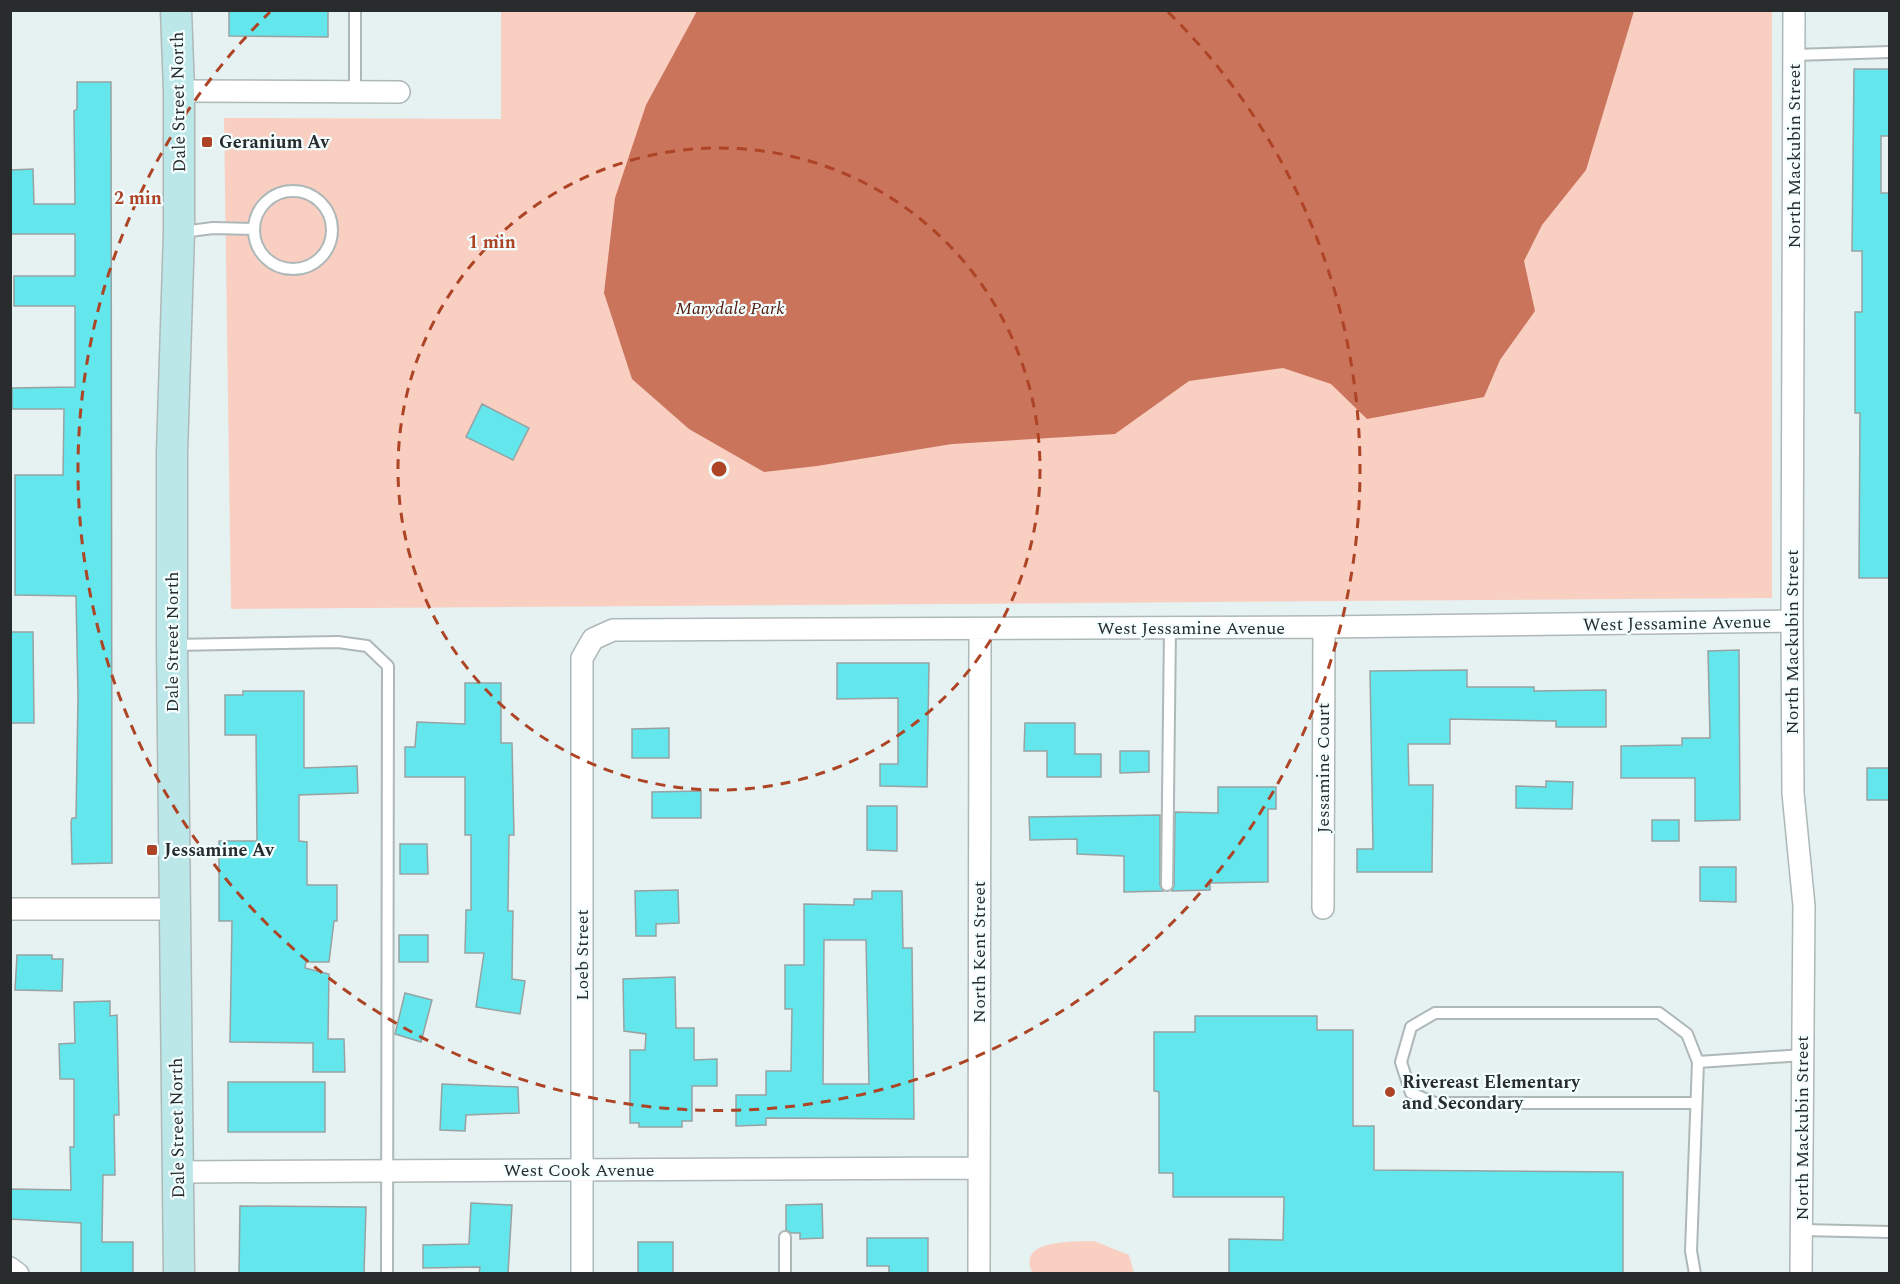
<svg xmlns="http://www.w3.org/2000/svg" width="1900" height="1284" viewBox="0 0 1900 1284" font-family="Spectral,serif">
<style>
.green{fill:#f9cfc2}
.water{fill:#cb745c}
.building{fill:#63e6ec;stroke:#98a2a2;stroke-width:1.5;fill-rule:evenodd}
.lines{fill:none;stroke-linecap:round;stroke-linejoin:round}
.lane-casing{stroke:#aeb8b8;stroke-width:14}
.street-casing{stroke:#aeb8b8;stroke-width:24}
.secondary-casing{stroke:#aeb8b8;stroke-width:33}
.lane{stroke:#fff;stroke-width:10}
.street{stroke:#fff;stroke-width:21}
.secondary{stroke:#bce7e8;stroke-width:30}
.ring{fill:none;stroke:#ad4425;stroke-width:3;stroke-dasharray:10 8}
.poi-dot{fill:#ad4425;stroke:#f3feff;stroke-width:2}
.labels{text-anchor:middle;stroke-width:4.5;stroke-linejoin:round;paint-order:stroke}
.street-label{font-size:18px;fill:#282c2d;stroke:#f3feff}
.poi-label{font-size:18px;font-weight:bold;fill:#282c2d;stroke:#f3feff;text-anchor:start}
.park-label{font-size:18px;font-style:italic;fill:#541c0c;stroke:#f3feff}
.centre{fill:#ad4425;stroke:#f3feff;stroke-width:3}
.ring-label{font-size:18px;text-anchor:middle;font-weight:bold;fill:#ad4425;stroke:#f3feff;stroke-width:4.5;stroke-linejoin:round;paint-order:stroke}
</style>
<rect width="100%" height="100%" fill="#e6f1f1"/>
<!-- green -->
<path class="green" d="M 501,11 L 1772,11 L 1772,598 L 231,609 L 224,118 L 501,119 Z
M 1094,1241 L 1129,1255 L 1134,1273 L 1033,1274 C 1014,1238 1077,1242 1094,1241 Z"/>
<!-- water -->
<path class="water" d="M 697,11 L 697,10 L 1634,11 L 1586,170 L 1542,225 L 1524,261 L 1535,311 L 1500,360 L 1484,397 L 1367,419 L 1331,384 L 1283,368 L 1189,381 L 1115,434 L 952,444 L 817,466 L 764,472 L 689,429 L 632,379 L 604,293 L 615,198 L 646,105 Z"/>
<!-- building -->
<path class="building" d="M 229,10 L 328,10 L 328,37 L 229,36 Z
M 1854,69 L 1890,69 L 1890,136 L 1881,136 L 1881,193 L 1890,193 L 1890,578 L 1859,578 L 1860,413 L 1855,413 L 1855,312 L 1862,312 L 1862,251 L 1852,251 Z
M 77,82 L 111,82 L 112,863 L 72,864 L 71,822 L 72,818 L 76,818 L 78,697 L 76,596 L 15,595 L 15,475 L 63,475 L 64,409 L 12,409 L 12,388 L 75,387 L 75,306 L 14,306 L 14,276 L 75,276 L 75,234 L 10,234 L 10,170 L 33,169 L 34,204 L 75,204 L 74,111 L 77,109 Z
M 482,404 L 529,428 L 513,460 L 466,437 Z
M 10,632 L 33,632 L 34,723 L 10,723 Z
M 1739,650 L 1740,820 L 1695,821 L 1695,778 L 1621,778 L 1621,746 L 1682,745 L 1682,738 L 1710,738 L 1708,651 Z
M 837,663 L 929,663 L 927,787 L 880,786 L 880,764 L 898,764 L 898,698 L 837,699 Z
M 1467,670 L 1467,687 L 1534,687 L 1534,691 L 1606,690 L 1606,727 L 1556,727 L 1556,721 L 1450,719 L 1450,744 L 1408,744 L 1409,785 L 1433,785 L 1432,872 L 1357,872 L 1357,849 L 1373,849 L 1370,671 Z
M 465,683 L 501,683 L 501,743 L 512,743 L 514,835 L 509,835 L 508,911 L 513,911 L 512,979 L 525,981 L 520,1014 L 476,1007 L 484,953 L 465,953 L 466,910 L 471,910 L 471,835 L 465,835 L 465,777 L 405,777 L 405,747 L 415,747 L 417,722 L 465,724 Z
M 243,691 L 304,691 L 304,768 L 357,766 L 358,793 L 299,795 L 299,841 L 307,842 L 307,885 L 337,885 L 337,921 L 334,921 L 329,962 L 306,962 L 305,968 L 329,974 L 328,1039 L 344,1039 L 345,1072 L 313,1072 L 313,1043 L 230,1042 L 232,921 L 219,921 L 219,841 L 257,841 L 256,735 L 225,735 L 225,695 L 243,695 Z
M 1025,723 L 1075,723 L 1075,754 L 1101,754 L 1101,777 L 1047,777 L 1047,751 L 1024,751 Z
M 669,728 L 669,758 L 632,758 L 632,729 Z
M 1120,751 L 1149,751 L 1149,772 L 1120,773 Z
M 1867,768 L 1890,768 L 1890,800 L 1867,800 Z
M 1546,781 L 1573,782 L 1572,809 L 1516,808 L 1516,786 L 1546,787 Z
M 1218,787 L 1276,787 L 1276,809 L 1268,809 L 1268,882 L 1210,883 L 1210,890 L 1172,891 L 1174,885 L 1175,812 L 1218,813 Z
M 701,791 L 701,818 L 652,818 L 652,792 Z
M 867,806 L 897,806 L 897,851 L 867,850 Z
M 1160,815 L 1160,885 L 1163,891 L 1124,892 L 1124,856 L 1077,854 L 1077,839 L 1030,840 L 1029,817 Z
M 1652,820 L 1679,820 L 1679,841 L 1652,841 Z
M 400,844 L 427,844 L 428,874 L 400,874 Z
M 1700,867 L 1736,867 L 1736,902 L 1700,901 Z
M 678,890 L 679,923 L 656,924 L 656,936 L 636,936 L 635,891 Z
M 872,891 L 902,891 L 903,948 L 912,948 L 914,1119 L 766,1118 L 766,1125 L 736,1126 L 736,1095 L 766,1095 L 766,1071 L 791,1071 L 792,1009 L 785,1009 L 785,965 L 804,965 L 804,904 L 854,905 L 854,899 L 872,899 ZM 824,940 L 866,940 L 869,1084 L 823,1084 Z
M 399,935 L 428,935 L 428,962 L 399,962 Z
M 17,955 L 52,955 L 52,959 L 63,959 L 62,991 L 15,990 Z
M 675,977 L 676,1028 L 694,1028 L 694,1060 L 717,1059 L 717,1086 L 692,1086 L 692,1121 L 682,1121 L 682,1127 L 639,1127 L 639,1123 L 630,1123 L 630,1050 L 645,1050 L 646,1034 L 624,1031 L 623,979 Z
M 405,993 L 432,1000 L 421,1042 L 395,1034 Z
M 110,1001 L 110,1016 L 117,1015 L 119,1115 L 114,1115 L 115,1175 L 103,1175 L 102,1242 L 133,1242 L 133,1274 L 81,1274 L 81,1223 L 10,1219 L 10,1189 L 71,1190 L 70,1147 L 74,1147 L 74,1079 L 60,1079 L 59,1044 L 75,1043 L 74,1002 Z
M 1195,1016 L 1317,1016 L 1317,1030 L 1353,1030 L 1353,1126 L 1374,1126 L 1374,1170 L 1623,1172 L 1623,1274 L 1229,1274 L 1229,1239 L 1283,1240 L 1284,1197 L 1173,1197 L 1173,1173 L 1159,1173 L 1159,1092 L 1154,1091 L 1154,1032 L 1195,1032 Z
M 228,1082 L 325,1082 L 325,1132 L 228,1132 Z
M 442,1084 L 518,1087 L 519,1113 L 466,1115 L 465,1131 L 440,1130 Z
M 471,1203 L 512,1205 L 508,1274 L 479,1274 L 480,1267 L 423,1268 L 423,1245 L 469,1244 Z
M 822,1204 L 823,1238 L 800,1239 L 800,1233 L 791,1233 L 786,1230 L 786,1205 Z
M 240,1206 L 366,1207 L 364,1274 L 239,1274 Z
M 867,1238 L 928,1238 L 928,1274 L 889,1274 L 889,1266 L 867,1266 Z
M 638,1242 L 673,1242 L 673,1274 L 638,1274 Z"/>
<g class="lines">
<defs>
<path id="lane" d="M 355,10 L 355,91
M 1794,55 L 1890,52
M254 230a39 39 0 1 1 78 0a39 39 0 1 1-78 0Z
M 182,232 L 213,228 L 254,229
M 172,645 L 338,642 L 367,646 L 388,666 L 387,1274
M 1167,885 L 1170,628
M 1696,1103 L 1435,1103 L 1411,1093 L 1401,1062 L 1411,1027 L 1435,1013 L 1659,1013 L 1687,1034 L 1698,1062
M 1802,1230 L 1890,1232
M 785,1274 L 785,1237
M 1695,1274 L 1691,1251 L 1698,1062 L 1803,1055"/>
<path id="street" d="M 1794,10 L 1792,621 L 1793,793 L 1804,906 L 1801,1274
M 179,91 L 399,92
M 1323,908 L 1324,627
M 10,909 L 173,909
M 179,1172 L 979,1168
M 10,1268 L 18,1274
M 582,1274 L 582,658 L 593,639 L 613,630 L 1324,627 L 1792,621
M 979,1274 L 980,630"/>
<path id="secondary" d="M 176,10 L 179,91 L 179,232 L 172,453 L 172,645 L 179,1274"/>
</defs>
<!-- lane casing -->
<use href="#lane" class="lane-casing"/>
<!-- street casing -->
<use href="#street" class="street-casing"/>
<!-- secondary casing -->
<use href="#secondary" class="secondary-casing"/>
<!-- lane -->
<use href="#lane" class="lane"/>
<!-- street -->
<use href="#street" class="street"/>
<!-- secondary -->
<use href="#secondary" class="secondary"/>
</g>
<!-- distance rings -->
<g class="ring">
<circle cx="719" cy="469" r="321"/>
<path d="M1168 12A641 641 0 1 1 270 12"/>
</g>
<!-- markers -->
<g class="poi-dot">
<rect x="201" y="136" width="12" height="12" rx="3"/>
<rect x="146" y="844" width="12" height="12" rx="3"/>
<circle cx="1390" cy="1092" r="6"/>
</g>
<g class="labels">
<!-- street labels -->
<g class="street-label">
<text transform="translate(178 102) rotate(-91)" y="6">Dale Street North</text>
<text transform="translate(1794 156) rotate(-90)" y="6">North Mackubin Street</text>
<text transform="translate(1677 623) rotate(-1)" y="6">West Jessamine Avenue</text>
<text x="1191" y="634">West Jessamine Avenue</text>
<text transform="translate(172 642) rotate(-90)" y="6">Dale Street North</text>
<text transform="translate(1792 642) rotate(-90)" y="6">North Mackubin Street</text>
<text transform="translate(1323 768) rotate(-90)" y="6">Jessamine Court</text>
<text transform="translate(979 952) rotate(-90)" y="6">North Kent Street</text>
<text transform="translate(582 955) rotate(-90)" y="6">Loeb Street</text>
<text transform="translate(177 1128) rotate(-91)" y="6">Dale Street North</text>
<text transform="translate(1802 1128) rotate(-90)" y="6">North Mackubin Street</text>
<text x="579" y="1176">West Cook Avenue</text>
</g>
<!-- poi labels -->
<g class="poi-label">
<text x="219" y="148">Geranium Av</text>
<text x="164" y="856">Jessamine Av</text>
<text x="1402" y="1088">Rivereast Elementary<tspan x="1402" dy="21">and Secondary</tspan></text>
</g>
<!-- park labels -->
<g class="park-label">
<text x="730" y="314">Marydale Park</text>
</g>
</g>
<circle cx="719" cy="469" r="9" class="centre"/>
<g class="ring-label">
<text x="138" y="204">2 min</text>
<text x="492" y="248">1 min</text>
</g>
<!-- border -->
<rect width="1900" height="1284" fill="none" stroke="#282c2d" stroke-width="24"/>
</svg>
